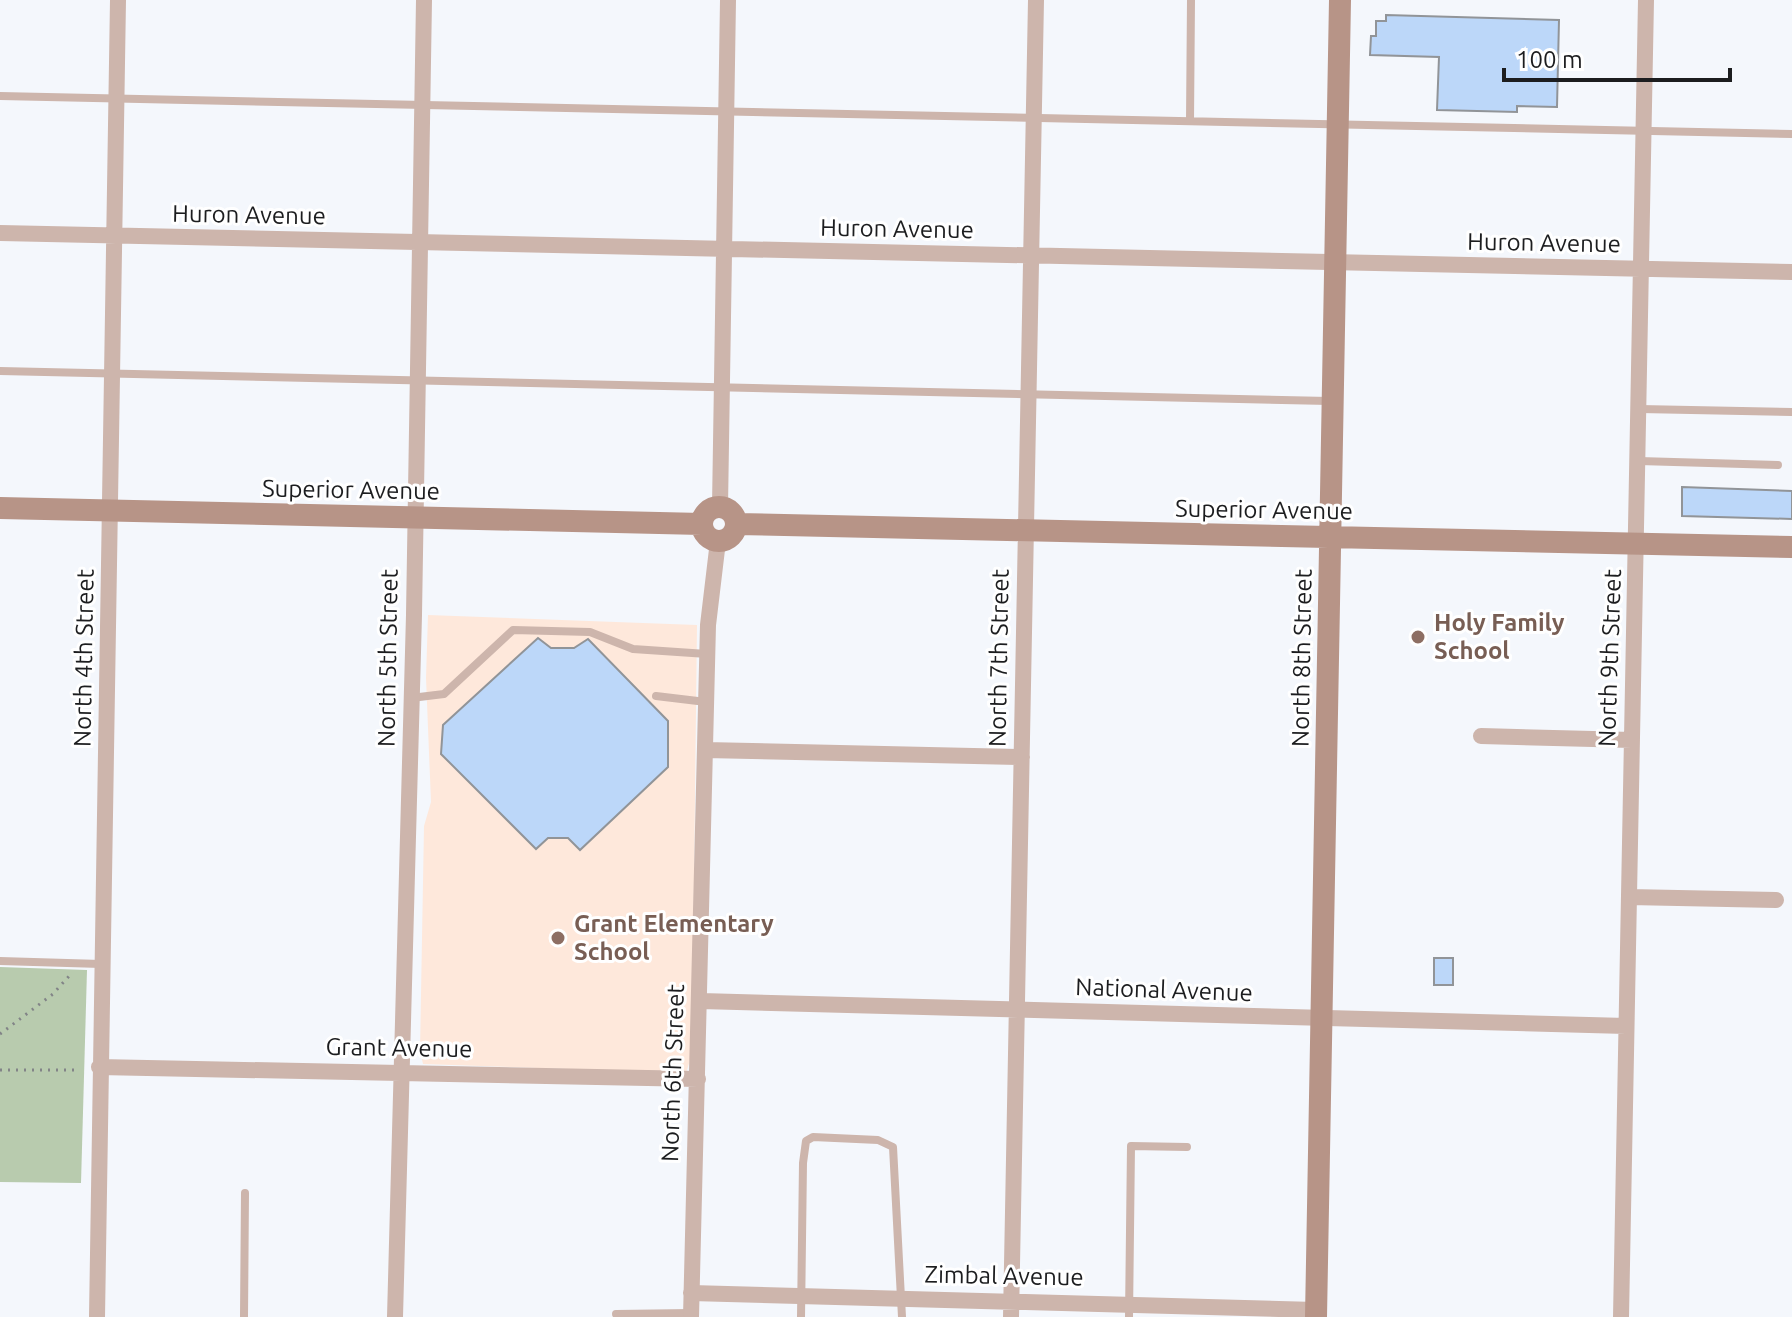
<svg xmlns="http://www.w3.org/2000/svg" width="1792" height="1317" viewBox="0 0 1792 1317" font-family="Ubuntu,sans-serif">
<style>
.education{fill:#fee8db}
.green{fill:#b8cbae}
.building{fill:#bcd7f9;stroke:#919498;stroke-width:2}
.lines{fill:none;stroke-linecap:round;stroke-linejoin:round}
.path{stroke:#828487;stroke-width:3;stroke-dasharray:2 6;stroke-linecap:butt}
.lane{stroke:#cdb5ac;stroke-width:8}
.street{stroke:#cdb5ac;stroke-width:16}
.secondary{stroke:#b79487;stroke-width:22}
.education-dot{fill:#8d6e63;stroke:#fff;stroke-width:3}
.labels{text-anchor:middle;stroke-width:6;stroke-linejoin:round;paint-order:stroke}
.street-label{font-size:24px;fill:#1c1d1f;stroke:#fff}
.education-label{font-size:24px;font-weight:bold;fill:#785e54;stroke:#fff;text-anchor:start}
</style>
<rect width="100%" height="100%" fill="#f4f7fc"/>
<!-- education -->
<path class="education" d="M 428,615 L 697,625 L 692,1054 L 686,1073 L 423,1064 L 420,1051 L 424,826 L 431,802 L 426,678 Z"/>
<!-- green -->
<path class="green" d="M 0,967 L 87,970 L 81,1183 L 0,1182 Z"/>
<!-- building -->
<path class="building" d="M 1386,15 L 1559,20 L 1557,107 L 1517,106 L 1517,112 L 1437,110 L 1439,57 L 1370,55 L 1371,36 L 1376,36 L 1376,21 L 1386,21 Z
M 1682,487 L 1792,491 L 1792,519 L 1682,516 Z
M 538,638 L 551,648 L 574,648 L 588,639 L 668,721 L 668,767 L 580,850 L 568,838 L 548,838 L 536,849 L 441,754 L 443,725 Z
M 1434,958 L 1453,958 L 1453,985 L 1434,985 Z"/>
<g class="lines">
<!-- path -->
<path class="path" d="M 0,1034 L 53,994 L 70,975
M 0,1070 L 78,1070"/>
<!-- lane -->
<path class="lane" d="M 0,96 L 1792,134
M 1190,121 L 1191,0
M 0,371 L 1329,401
M 1640,409 L 1792,412
M 1639,461 L 1778,465
M 656,696 L 706,702
M 411,698 L 444,694 L 513,630 L 590,632 L 633,649 L 707,654
M 0,961 L 101,964
M 616,1314 L 691,1313
M 244,1317 L 245,1193
M 801,1317 L 803,1163 L 806,1141 L 813,1137 L 878,1140 L 893,1147 L 902,1317
M 1129,1317 L 1131,1146 L 1187,1147"/>
<!-- street -->
<path class="street" d="M 0,233 L 1792,272
M 720,507 L 728,0
M 1481,736 L 1632,740
M 705,750 L 1022,757
M 1629,897 L 1776,900
M 701,1001 L 1626,1026
M 99,1067 L 698,1079
M 691,1293 L 1316,1310
M 97,1317 L 118,0
M 395,1317 L 414,615 L 424,0
M 691,1317 L 708,625 L 718,541
M 1011,1317 L 1036,0
M 1621,1317 L 1646,0"/>
<!-- secondary -->
<path class="secondary" d="M702 524a17 17 0 1 1 34 0a17 17 0 1 1-34 0Z
M 0,508 L 702,524
M 736,524 L 1792,547
M 1316,1317 L 1340,0"/>
</g>
<!-- markers -->
<g class="education-dot">
<circle cx="1418" cy="637" r="8"/>
<circle cx="558" cy="938" r="8"/>
</g>
<g class="labels">
<!-- street labels -->
<g class="street-label">
<text transform="translate(249 215) rotate(1)" y="8">Huron Avenue</text>
<text transform="translate(897 229) rotate(1)" y="8">Huron Avenue</text>
<text transform="translate(1544 243) rotate(1)" y="8">Huron Avenue</text>
<text transform="translate(351 490) rotate(1)" y="8">Superior Avenue</text>
<text transform="translate(1264 510) rotate(1)" y="8">Superior Avenue</text>
<text transform="translate(84 658) rotate(-89)" y="8">North 4th Street</text>
<text transform="translate(388 658) rotate(-89)" y="8">North 5th Street</text>
<text transform="translate(999 658) rotate(-89)" y="8">North 7th Street</text>
<text transform="translate(1302 658) rotate(-89)" y="8">North 8th Street</text>
<text transform="translate(1610 658) rotate(-88)" y="8">North 9th Street</text>
<text transform="translate(1164 990) rotate(2)" y="8">National Avenue</text>
<text transform="translate(399 1048) rotate(1)" y="8">Grant Avenue</text>
<text transform="translate(673 1073) rotate(-88)" y="8">North 6th Street</text>
<text transform="translate(1004 1276) rotate(1)" y="8">Zimbal Avenue</text>
</g>
<!-- education labels -->
<g class="education-label">
<text x="1434" y="631">Holy Family<tspan x="1434" dy="28">School</tspan></text>
<text x="574" y="932">Grant Elementary<tspan x="574" dy="28">School</tspan></text>
</g>
</g>
<!-- scale -->
<path d="M1504 68v12h226v-12" fill="none" stroke="#1c1d1f" stroke-width="4"/>
<text x="1516" y="68" font-size="24" fill="#1c1d1f" stroke="#ffffff" stroke-width="6" paint-order="stroke">100 m</text>
</svg>
